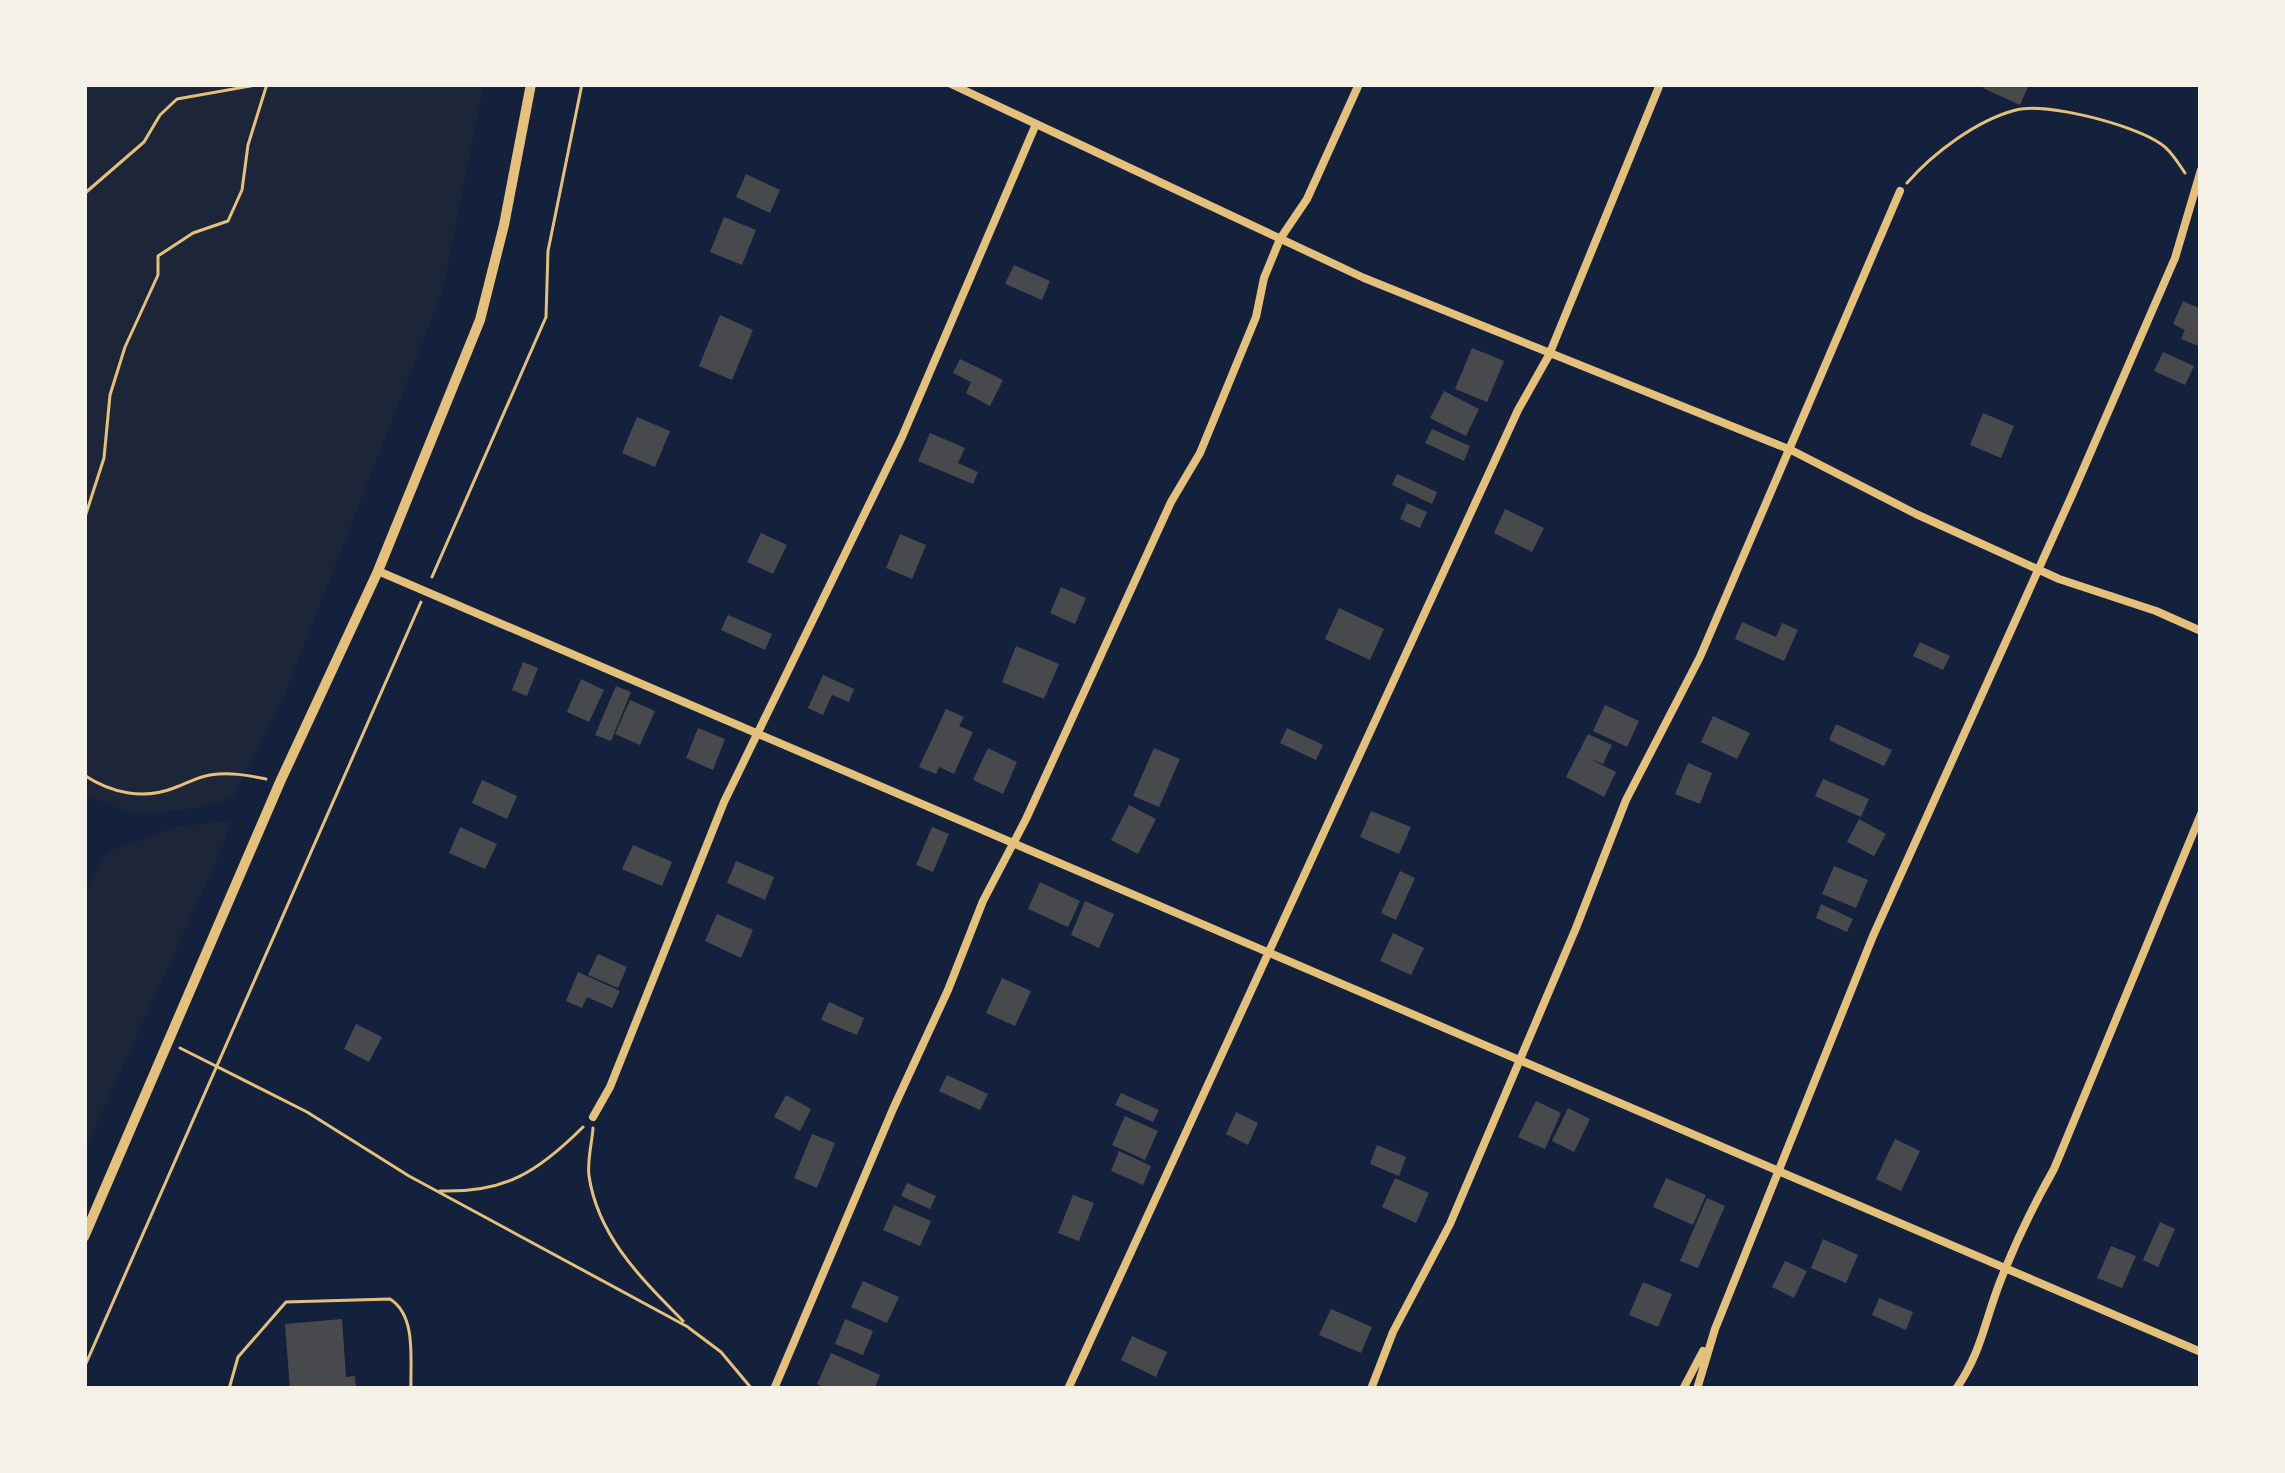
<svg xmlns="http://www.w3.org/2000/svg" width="2285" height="1473" viewBox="0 0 2285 1473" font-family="'Work Sans',sans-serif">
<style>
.green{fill:#1d2539}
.building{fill:#48494c}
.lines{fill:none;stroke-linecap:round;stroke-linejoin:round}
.path{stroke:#e5c07b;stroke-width:3}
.minor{stroke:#e5c07b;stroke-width:8}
.tertiary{stroke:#e5c07b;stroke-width:10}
</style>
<rect width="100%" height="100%" fill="#14213d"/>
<!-- green -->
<path class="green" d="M 84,84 L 484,84 L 443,290 L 283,699 L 233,797 L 201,808 L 134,814 L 84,795 Z
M 229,821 L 225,842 L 84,1152 L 84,894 L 107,852 L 178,826 Z"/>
<!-- building -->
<path class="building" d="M 1985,84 L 2022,84 L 2028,87 L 2020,105 L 1983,88 Z
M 746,174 L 780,190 L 770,213 L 736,197 Z
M 724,217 L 756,230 L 742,265 L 710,252 Z
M 1014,265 L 1050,281 L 1042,300 L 1005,284 Z
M 2183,301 L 2201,309 L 2201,347 L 2181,339 L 2185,330 L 2173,324 Z
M 720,315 L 753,330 L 732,380 L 699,366 Z
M 1472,348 L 1504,361 L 1487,402 L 1455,389 Z
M 2163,352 L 2194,366 L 2185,385 L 2154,371 Z
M 960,359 L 1003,380 L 990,406 L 966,393 L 971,382 L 953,373 Z
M 1444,391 L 1479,409 L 1466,436 L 1430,418 Z
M 1983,413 L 2014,426 L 2001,458 L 1970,445 Z
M 637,417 L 670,431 L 655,467 L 622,453 Z
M 1432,429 L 1470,446 L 1464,461 L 1425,443 Z
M 930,433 L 965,448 L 958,463 L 978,472 L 973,484 L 918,461 Z
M 1397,474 L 1437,492 L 1432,504 L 1392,485 Z
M 1407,503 L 1427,512 L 1420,528 L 1400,519 Z
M 1505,509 L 1544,528 L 1532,552 L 1494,533 Z
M 761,533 L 787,545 L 773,574 L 747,562 Z
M 900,534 L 926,545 L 912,579 L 886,568 Z
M 1061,587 L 1086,598 L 1075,624 L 1050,613 Z
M 1339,608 L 1384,629 L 1370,660 L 1325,639 Z
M 728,615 L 772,634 L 765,650 L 721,630 Z
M 1742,622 L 1776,637 L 1782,623 L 1798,630 L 1784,661 L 1735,639 Z
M 1920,642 L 1950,656 L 1943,670 L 1913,656 Z
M 1016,646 L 1059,664 L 1044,699 L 1002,682 Z
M 523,662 L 538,668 L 527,696 L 512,690 Z
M 823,675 L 854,689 L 849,702 L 832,695 L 823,715 L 808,708 Z
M 581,679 L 604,690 L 589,722 L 567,712 Z
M 616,686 L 631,692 L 611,741 L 595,735 Z
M 630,700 L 655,711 L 640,745 L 615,734 Z
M 1605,705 L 1639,721 L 1627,747 L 1593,731 Z
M 946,709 L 964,717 L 959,726 L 973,732 L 954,774 L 939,767 L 936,774 L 919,767 Z
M 1713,716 L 1750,733 L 1737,759 L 1701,742 Z
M 1836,724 L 1892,750 L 1884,766 L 1829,740 Z
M 698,728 L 725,739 L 713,770 L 686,758 Z
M 1287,728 L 1323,745 L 1316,760 L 1280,743 Z
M 1588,734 L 1612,745 L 1603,764 L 1588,758 L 1616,772 L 1604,797 L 1566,777 Z
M 988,748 L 1017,762 L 1003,794 L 973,780 Z
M 1154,748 L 1180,759 L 1159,807 L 1133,796 Z
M 1688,763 L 1712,773 L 1700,804 L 1675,794 Z
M 1823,779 L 1869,799 L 1861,817 L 1815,796 Z
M 482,780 L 517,796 L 507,819 L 472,803 Z
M 1129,805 L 1156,819 L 1138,854 L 1111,840 Z
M 1371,811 L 1411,827 L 1399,854 L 1360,837 Z
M 1859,819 L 1886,834 L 1874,856 L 1847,842 Z
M 460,827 L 497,844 L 485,869 L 449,853 Z
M 932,827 L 949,834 L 933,872 L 916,865 Z
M 633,845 L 672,862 L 662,886 L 622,869 Z
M 736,861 L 774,877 L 765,900 L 727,883 Z
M 1834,866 L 1868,880 L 1856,908 L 1822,894 Z
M 1400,871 L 1415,878 L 1396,920 L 1381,913 Z
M 1040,882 L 1080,901 L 1068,927 L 1028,909 Z
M 1085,901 L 1114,914 L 1099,948 L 1071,935 Z
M 1821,904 L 1853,919 L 1847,932 L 1816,918 Z
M 717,914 L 753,930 L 741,958 L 705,941 Z
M 1393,933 L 1424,948 L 1411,975 L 1380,961 Z
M 598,954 L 627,967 L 618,988 L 588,975 Z
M 578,972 L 620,991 L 612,1008 L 587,997 L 582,1008 L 566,1001 Z
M 1002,978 L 1031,991 L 1015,1026 L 986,1013 Z
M 829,1002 L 864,1018 L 857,1035 L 821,1020 Z
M 356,1024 L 382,1037 L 369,1062 L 344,1049 Z
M 947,1075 L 988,1094 L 980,1110 L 939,1091 Z
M 1121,1093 L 1159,1110 L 1153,1122 L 1115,1105 Z
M 786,1095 L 811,1109 L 800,1131 L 774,1117 Z
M 1536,1101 L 1561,1113 L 1545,1149 L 1518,1137 Z
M 1568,1108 L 1590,1119 L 1574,1152 L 1552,1141 Z
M 1236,1112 L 1258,1123 L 1248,1145 L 1226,1134 Z
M 1125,1116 L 1158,1131 L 1145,1160 L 1112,1145 Z
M 812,1134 L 835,1143 L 817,1188 L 794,1178 Z
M 1895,1139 L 1920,1151 L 1901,1191 L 1876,1179 Z
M 1377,1145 L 1406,1157 L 1399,1176 L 1370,1164 Z
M 1119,1151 L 1151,1166 L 1143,1185 L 1111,1171 Z
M 1395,1178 L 1429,1193 L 1416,1223 L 1382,1207 Z
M 1666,1178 L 1706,1195 L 1693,1225 L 1653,1207 Z
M 907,1183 L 936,1196 L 930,1209 L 901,1196 Z
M 1073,1195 L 1094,1203 L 1079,1241 L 1058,1233 Z
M 1707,1198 L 1725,1206 L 1698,1268 L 1680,1261 Z
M 894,1205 L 931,1221 L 920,1246 L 883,1230 Z
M 2160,1222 L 2175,1229 L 2158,1267 L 2143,1260 Z
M 1823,1239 L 1858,1255 L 1846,1283 L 1811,1268 Z
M 2111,1246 L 2136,1256 L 2122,1288 L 2097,1278 Z
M 1785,1261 L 1807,1271 L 1794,1298 L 1772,1287 Z
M 863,1281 L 899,1297 L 887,1323 L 851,1307 Z
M 1643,1282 L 1672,1294 L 1658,1327 L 1629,1315 Z
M 1879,1298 L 1913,1312 L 1906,1330 L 1872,1315 Z
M 1331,1309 L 1372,1327 L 1361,1353 L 1319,1335 Z
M 342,1319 L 346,1377 L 355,1376 L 356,1389 L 290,1389 L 285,1324 Z
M 845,1319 L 873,1331 L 863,1355 L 835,1344 Z
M 1132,1336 L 1167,1352 L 1156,1377 L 1121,1360 Z
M 831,1353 L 880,1375 L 874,1389 L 828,1389 L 817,1384 Z"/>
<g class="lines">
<!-- path -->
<path class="path" d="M 1907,183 C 1933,153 1977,120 2016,110 C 2046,102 2135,125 2161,144 C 2171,150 2178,163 2185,173
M 84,194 L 144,142 L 160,115 L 177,99 L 262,84
M 84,520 L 104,458 L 110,395 L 125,347 L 158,275 L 158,256 L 193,233 L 228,221 L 242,190 L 248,145 L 267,84
M 432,577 L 546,317 L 548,251 L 582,84
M 84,775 C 111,793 143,800 174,788 C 186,784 197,777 210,775 C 229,772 247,775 266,779
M 180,1048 L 307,1112 L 409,1176 L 688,1327
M 593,1128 C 592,1143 587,1161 589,1176 C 598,1237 642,1279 683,1321
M 440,1191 C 505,1193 538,1172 583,1127
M 689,1328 L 721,1352 L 752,1389
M 84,1368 L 421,602
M 229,1389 L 238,1357 L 286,1302 L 390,1299 C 417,1316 410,1360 411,1389"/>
<!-- minor -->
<path class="minor" d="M 951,84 L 1364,278 L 1791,450 L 1916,514 L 2059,579 L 2156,611 L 2201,631
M 378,571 L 2201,1352
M 593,1117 L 610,1087 L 724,802 L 902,437 L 1036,124
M 774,1389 L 893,1109 L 948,990 L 983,901 L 1026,819 L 1171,502 L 1200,453 L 1256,317 L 1264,278 L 1280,239 L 1307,199 L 1359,84
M 1068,1389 L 1518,410 L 1549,355 L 1660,84
M 1371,1389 L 1393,1332 L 1450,1224 L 1576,928 L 1626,800 L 1700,657 L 1900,191
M 1683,1389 L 1703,1351
M 1697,1389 L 1715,1329 L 1873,936 L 2072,495 L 2175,258 L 2201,170
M 1956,1389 C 1982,1351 1984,1323 2000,1282 C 2015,1243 2033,1206 2054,1169 L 2201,814"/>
<!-- tertiary -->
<path class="tertiary" d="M 84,1237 L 280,782 L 378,571 L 480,320 L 504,225 L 531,84"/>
</g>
<!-- border -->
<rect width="2285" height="1473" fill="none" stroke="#f6f1e7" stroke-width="174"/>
</svg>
